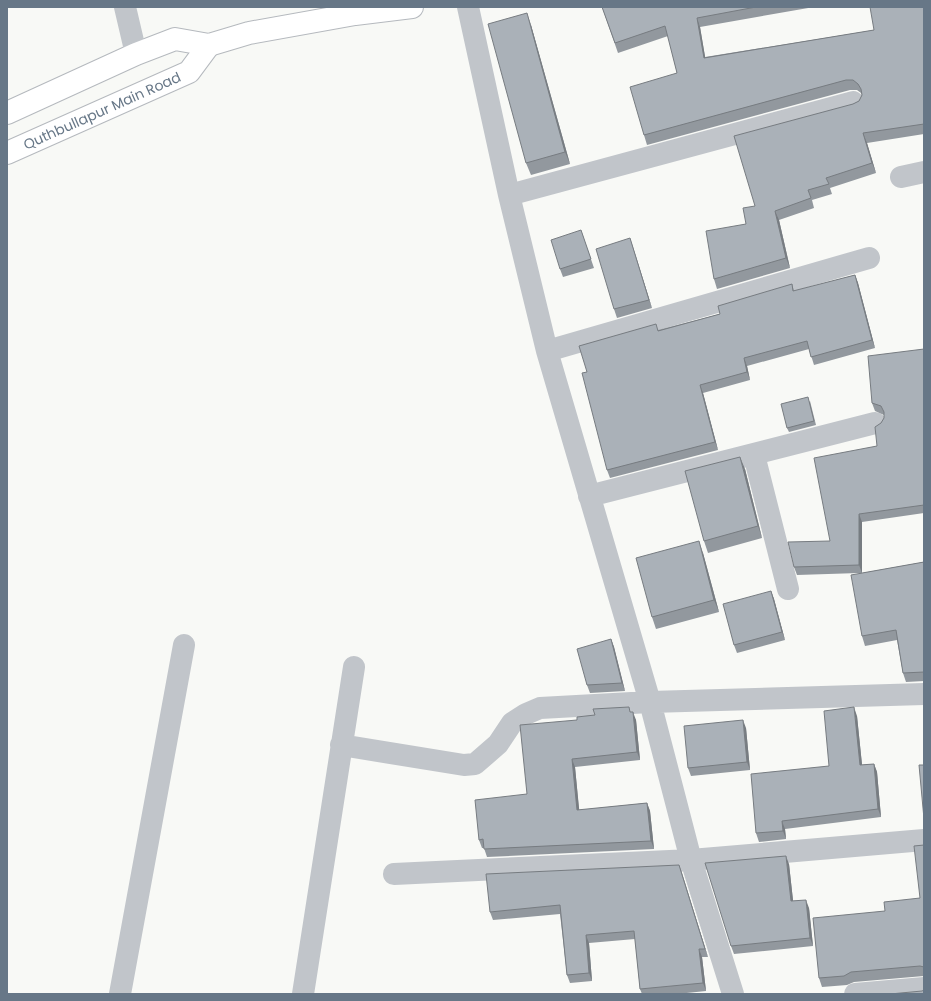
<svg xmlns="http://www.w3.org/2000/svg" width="931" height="1001" viewBox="0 0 931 1001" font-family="Poppins,sans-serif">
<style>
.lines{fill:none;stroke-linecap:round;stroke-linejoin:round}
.major-casing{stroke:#b5b9be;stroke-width:24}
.minor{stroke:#c1c5ca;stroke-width:22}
.major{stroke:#fff;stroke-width:22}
.wall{fill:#92989e}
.shaded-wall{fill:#777c81}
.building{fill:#aab1b8;stroke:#777c81}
.labels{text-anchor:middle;stroke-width:4;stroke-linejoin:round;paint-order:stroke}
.street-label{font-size:14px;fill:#677787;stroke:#fff}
</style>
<rect width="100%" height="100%" fill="#f8f9f6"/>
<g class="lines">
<defs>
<g id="major">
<path d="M 7,113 L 136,54 L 175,39 L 209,45 L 249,33 L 355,14 L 412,7"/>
<path id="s1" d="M 7,153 L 189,72 L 209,45"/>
</g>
</defs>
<!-- major casing -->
<use href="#major" class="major-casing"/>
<!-- minor -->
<path class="minor" d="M 125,7 L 136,54
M 468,7 L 509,195 L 547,351 L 650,702 L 691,860 L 733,994
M 901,177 L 924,172
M 509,195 L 853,102
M 547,351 L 869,258
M 754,455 L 788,589
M 589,496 L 875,423
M 341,745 L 464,765 L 475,764 L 498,744 L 512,723 L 526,714 L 540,708 L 650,702 L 924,694
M 394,874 L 691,860 L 924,840
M 120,994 L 184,645
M 303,994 L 354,667
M 855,994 L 924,988"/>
<!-- major -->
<use href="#major" class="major"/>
</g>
<!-- wall -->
<path class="wall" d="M 602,7 L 814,7 L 700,27 L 705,57 L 874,30 L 924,7 L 924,134 L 867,143 L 876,173 L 830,188 L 832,194 L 812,200 L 814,208 L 779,220 L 790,268 L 717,289 L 714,279 L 746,224 L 755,206 L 853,104 L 859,101 L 862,95 L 861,93 L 857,90 L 850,90 L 647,145 L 644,135 L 677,73 L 668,36 L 618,53 Z
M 531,25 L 570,164 L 531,175 L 526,163 Z
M 581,230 L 594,268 L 563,277 L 560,269 Z
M 630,238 L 652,308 L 617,318 L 614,309 Z
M 855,275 L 858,283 L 875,348 L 814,365 L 809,349 L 747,366 L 750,380 L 703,393 L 718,450 L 610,478 L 607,470 L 658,330 L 720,314 L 792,284 L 794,291 Z
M 924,349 L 924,513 L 862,522 L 862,573 L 924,562 L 924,681 L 906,682 L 903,673 L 897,640 L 865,646 L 862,636 L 859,573 L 797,575 L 794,567 L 830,541 L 877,446 L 881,423 L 884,418 L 884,415 L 875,411 L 872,403 Z
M 810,401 L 816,425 L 789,432 L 787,428 Z
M 745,469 L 762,538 L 708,553 L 704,541 Z
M 703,553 L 719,612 L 656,629 L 652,617 Z
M 771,591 L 774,599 L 785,640 L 737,653 L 734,645 Z
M 611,639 L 614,647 L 625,691 L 590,693 L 587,685 Z
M 630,712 L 636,720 L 640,760 L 575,767 L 579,810 L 647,803 L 650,811 L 654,849 L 487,857 L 484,848 L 482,848 L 479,840 L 527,794 L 577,720 Z
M 857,716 L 862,765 L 874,764 L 877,772 L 881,817 L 785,829 L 786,839 L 759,842 L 756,833 L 829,766 Z
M 746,728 L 750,770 L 691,776 L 688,768 Z
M 924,845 L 924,976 L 854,982 L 847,985 L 822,987 L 819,978 L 885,911 L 920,898 Z
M 789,864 L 793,901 L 809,908 L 813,946 L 734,954 L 731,946 Z
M 679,865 L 708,957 L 702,957 L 706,991 L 677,994 L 642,994 L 640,989 L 635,939 L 589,943 L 592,981 L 570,983 L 567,975 L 560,914 L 493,920 L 490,912 Z"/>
<!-- shaded-wall -->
<path class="shaded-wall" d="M 527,13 L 531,25 L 570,164 L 565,152 Z
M 697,18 L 700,27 L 707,68 L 704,58 Z
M 863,133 L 867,143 L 876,173 L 872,163 Z
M 775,211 L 779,220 L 790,268 L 786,258 Z
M 630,238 L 633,247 L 652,308 L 649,300 Z
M 855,275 L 858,283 L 875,348 L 872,340 Z
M 744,358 L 747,366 L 750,380 L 747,372 Z
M 700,385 L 703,393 L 718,450 L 715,442 Z
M 740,457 L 745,469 L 762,538 L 758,526 Z
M 859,514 L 862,522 L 862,573 L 859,565 Z
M 699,541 L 703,553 L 719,612 L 714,600 Z
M 771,591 L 774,599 L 785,640 L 782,632 Z
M 611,639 L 614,647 L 625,691 L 622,683 Z
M 854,707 L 857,716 L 863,774 L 860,765 Z
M 633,712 L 636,720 L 640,760 L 637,752 Z
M 743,720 L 746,728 L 750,770 L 747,762 Z
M 572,759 L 575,767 L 580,818 L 577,810 Z
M 874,764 L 877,772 L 881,817 L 878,809 Z
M 647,803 L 650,811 L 654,849 L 651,841 Z
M 782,821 L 785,829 L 786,839 L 783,831 Z
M 786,856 L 789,864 L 794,909 L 791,901 Z
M 679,865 L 682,873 L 708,957 L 705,949 Z
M 806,900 L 809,908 L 813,946 L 810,938 Z
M 586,935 L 589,943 L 592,981 L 589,973 Z
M 699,949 L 702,957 L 706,991 L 703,983 Z"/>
<!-- building -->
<path class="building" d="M 602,7 L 756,7 L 697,18 L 704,58 L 874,30 L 870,7 L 924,7 L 924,126 L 924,124 L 863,133 L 872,163 L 826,178 L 829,184 L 808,190 L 811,198 L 775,211 L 786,258 L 714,279 L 706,231 L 746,224 L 743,208 L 755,206 L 734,136 L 853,104 L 859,101 L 862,95 L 861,89 L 858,84 L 853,80 L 846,80 L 644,135 L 630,87 L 677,73 L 665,26 L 615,43 Z
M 527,13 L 565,152 L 526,163 L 488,24 Z
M 581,230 L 591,259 L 560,269 L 551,240 Z
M 630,238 L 649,300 L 614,309 L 596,249 Z
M 855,275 L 872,340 L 811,357 L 807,341 L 744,358 L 747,372 L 700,385 L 715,442 L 607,470 L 582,373 L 587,372 L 579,346 L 656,324 L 658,331 L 720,314 L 718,306 L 792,284 L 793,291 Z
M 924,349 L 924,505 L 859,514 L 859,565 L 794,567 L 788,542 L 830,541 L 814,458 L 877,446 L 875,427 L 881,423 L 884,418 L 884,412 L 881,406 L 872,403 L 868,356 Z
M 808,397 L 814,421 L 787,428 L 781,404 Z
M 740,457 L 758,526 L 704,541 L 685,471 Z
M 699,541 L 714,600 L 652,617 L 636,558 Z
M 924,562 L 924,672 L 903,673 L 896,630 L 862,636 L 851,575 Z
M 771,591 L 782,632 L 734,645 L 723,604 Z
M 611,639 L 622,683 L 587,685 L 577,649 Z
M 629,707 L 630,712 L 633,712 L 637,752 L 572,759 L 577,810 L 647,803 L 651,841 L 484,849 L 483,839 L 479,840 L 475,800 L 527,794 L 520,725 L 577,720 L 577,717 L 595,715 L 593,709 Z
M 854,707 L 860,765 L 874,764 L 878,809 L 782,821 L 783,831 L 756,833 L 751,774 L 829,766 L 824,711 Z
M 743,720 L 747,762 L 688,768 L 684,726 Z
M 919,765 L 924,765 L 924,819 Z
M 924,845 L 924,967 L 920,966 L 851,972 L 844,976 L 819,978 L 813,918 L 885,911 L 884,902 L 920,898 L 914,846 Z
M 786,856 L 791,901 L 806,900 L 810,938 L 731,946 L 705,863 Z
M 679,865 L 705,949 L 699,949 L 703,983 L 640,989 L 634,931 L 586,935 L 589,973 L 567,975 L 560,905 L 490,912 L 486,874 Z
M 924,990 L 924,994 L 890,994 L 922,991 Z"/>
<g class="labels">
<!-- street labels -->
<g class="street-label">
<text dy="5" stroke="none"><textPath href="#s1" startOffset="104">Quthbullapur Main Road</textPath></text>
</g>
</g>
<!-- border -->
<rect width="931" height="1001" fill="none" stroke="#677787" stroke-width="16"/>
</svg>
